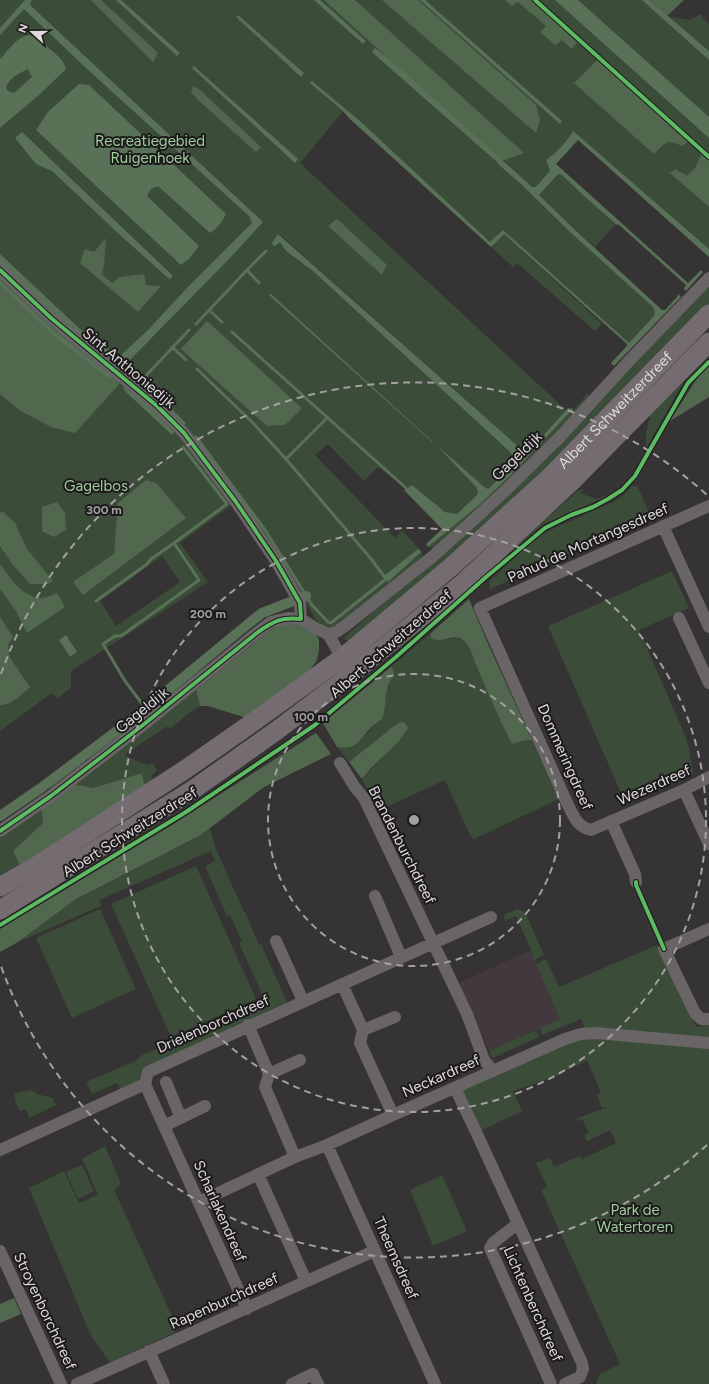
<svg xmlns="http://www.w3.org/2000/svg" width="709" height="1384" viewBox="0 0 709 1384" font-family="Figtree,sans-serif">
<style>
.built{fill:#43383d}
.green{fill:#3b4d38;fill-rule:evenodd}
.forest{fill:#51684f}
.water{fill:#597157;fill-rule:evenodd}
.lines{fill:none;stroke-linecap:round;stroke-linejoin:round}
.stream{stroke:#597157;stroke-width:3}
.canal{stroke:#597157;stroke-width:10}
.minor{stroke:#696466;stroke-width:12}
.trunk{stroke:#746c70;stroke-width:19}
.cycleway-casing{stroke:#1d1a1c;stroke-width:6}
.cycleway{stroke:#5cba63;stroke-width:4}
.ring{fill:none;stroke:#a3a0a1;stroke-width:2;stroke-dasharray:7 5}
.labels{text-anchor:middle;stroke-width:4;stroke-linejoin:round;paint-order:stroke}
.park-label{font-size:15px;fill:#9fcd9b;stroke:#1d1a1c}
.street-label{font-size:15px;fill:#dedadc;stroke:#1d1a1c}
.centre{fill:#a3a0a1;stroke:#1d1a1c;stroke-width:2}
.ring-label{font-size:12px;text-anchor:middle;font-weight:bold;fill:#a3a0a1;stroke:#1d1a1c;stroke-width:4;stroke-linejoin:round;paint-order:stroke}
</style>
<rect width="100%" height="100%" fill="#363334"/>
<!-- built -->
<path class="built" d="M 531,950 L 533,954 L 532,955 L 560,1019 L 489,1051 L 458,983 Z"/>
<!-- green -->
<path class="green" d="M 0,0 L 645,0 L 709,57 L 709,256 L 577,138 L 554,163 L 558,174 L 562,175 L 585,197 L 616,224 L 595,247 L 571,226 L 539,195 L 537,197 L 662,313 L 630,346 L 504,233 L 503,233 L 602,324 L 595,331 L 517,263 L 513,267 L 491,247 L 498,238 L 491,245 L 344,110 L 300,163 L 566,410 L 541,438 L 530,448 L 518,446 L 279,234 C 282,252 299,260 313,270 L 510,452 L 516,462 L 488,489 L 483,486 L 440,449 L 477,488 L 478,494 L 457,514 L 445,512 L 412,485 L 406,488 L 378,467 L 364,481 L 328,444 L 315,455 L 395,538 L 402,530 L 422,552 L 421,559 L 337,626 L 326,628 L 316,620 L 304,599 L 187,430 L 0,265 Z
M 700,14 L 709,24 L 709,51 L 667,16 L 690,20 Z
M 0,275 L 146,401 L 178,433 L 233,504 L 180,543 L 208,582 L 71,671 L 71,688 L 57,699 L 52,693 L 0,731 ZM 162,556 L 180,582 L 116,626 L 100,601 Z
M 709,283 L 709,306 L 507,508 L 394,605 L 347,641 L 344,638 L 349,633 L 442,553 Z
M 709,352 L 709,357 L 684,381 L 646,448 L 646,432 L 650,417 L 648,416 Z
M 588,393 L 589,397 L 531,461 L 436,548 L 428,547 L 446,532 L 514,472 L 569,412 L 573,411 Z
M 632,486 L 637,486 L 650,514 L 646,519 L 490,589 L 489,582 L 534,539 L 546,532 L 611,503 L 624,495 Z
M 583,489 L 584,489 L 580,493 L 596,499 L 612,494 L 542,525 L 442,613 L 392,654 L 322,709 L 245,765 L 157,824 L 0,920 L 0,914 L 112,846 L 542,519 L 554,512 L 576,492 Z
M 672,571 L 689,608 L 639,630 L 681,726 L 688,744 L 693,773 L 631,801 L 621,793 L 548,626 Z
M 431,633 L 431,638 L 439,641 L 457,637 L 464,640 L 469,647 L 477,667 L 512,744 L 522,741 L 532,740 L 559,799 L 474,839 L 470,835 L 445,780 L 378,811 L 362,779 L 384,755 L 394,726 L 349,762 L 337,747 C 358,751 367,730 382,719 L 386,693 L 390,679 L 394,674 L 392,666 Z
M 207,661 L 207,665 L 162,703 L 158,700 Z
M 196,690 L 200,706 L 189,713 L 171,728 L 166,727 L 124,755 L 147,765 L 152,763 L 157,770 L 151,776 L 155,782 L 145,788 L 142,773 L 93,788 L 73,784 Z
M 135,719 L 136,725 L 90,761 L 86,757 Z
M 82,760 L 85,765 L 52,789 L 46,787 Z
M 41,808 L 43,823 L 13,851 L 20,866 L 0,879 L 0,835 Z
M 210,829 L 216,849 L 244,912 L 245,912 L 259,945 L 261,944 L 287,1002 L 148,1067 L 143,1071 L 138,1081 L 121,1090 L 117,1083 L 92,1094 L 86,1082 L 135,1061 L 142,1055 L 266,1003 L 239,943 L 242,942 L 230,915 L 227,916 L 205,866 L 215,861 L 211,851 L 99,900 L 101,906 L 18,942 L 76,899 L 201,835 Z
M 196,866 L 256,999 L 171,1037 L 111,904 Z
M 100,909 L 136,989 L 72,1018 L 36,938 Z
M 517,909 L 525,912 L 544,955 L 534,960 L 532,955 L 533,954 L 516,916 L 505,921 L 504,918 L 505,914 Z
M 657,945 L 696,1026 L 699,1027 L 709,1022 L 709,1384 L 596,1384 L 600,1374 L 620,1364 L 541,1190 L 547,1187 L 536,1163 L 550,1158 L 554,1167 L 580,1156 L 582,1159 L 616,1143 L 610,1130 L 587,1141 L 584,1135 L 589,1133 L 582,1119 L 578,1121 L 577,1118 L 606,1108 L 605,1107 L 602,1108 L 597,1095 L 601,1093 L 587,1060 L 557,1076 L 513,1091 L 522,1111 L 480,1131 L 460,1091 L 567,1044 L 580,1041 L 578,1035 L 581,1034 L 584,1026 L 581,1019 L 542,1035 L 540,1028 L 560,1019 L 536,964 L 546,959 L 559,987 Z
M 536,1030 L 539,1037 L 492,1058 L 489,1051 Z
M 32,1090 L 37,1094 L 53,1098 L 56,1105 L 29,1118 L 26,1109 L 20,1111 L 15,1101 L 15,1093 Z
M 105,1146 L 121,1184 L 114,1190 L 177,1327 L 174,1333 L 110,1363 L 94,1340 L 88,1329 L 29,1188 L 64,1171 L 79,1203 L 98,1195 L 82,1159 Z
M 82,1165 L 94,1191 L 78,1199 L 66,1172 Z
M 442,1175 L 467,1231 L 433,1246 L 410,1190 Z"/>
<!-- forest -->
<path class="forest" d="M 91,0 L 101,0 L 158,53 L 153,62 Z
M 324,0 L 355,0 L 524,153 L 501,161 Z
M 382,0 L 418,0 L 536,105 L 540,120 L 536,133 Z
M 505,0 L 533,0 L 578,41 L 572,49 L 562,40 L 555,45 L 540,32 L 546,26 L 518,2 L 512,6 Z
M 649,0 L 684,0 L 667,16 Z
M 598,59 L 689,141 L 682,146 C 665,138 666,143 654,154 L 574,83 Z
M 193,86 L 200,90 L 261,147 L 256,152 L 198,100 L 191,92 Z
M 702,153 L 709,159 L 709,207 L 670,173 L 675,169 L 687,176 L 695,168 Z
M 337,219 L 387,265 L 382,275 L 328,226 Z
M 106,238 L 104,265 L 102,274 L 112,283 L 119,277 L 144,274 L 146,285 L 161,286 L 138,312 L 80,263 L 85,249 L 94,252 Z
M 0,275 L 122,381 L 75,433 L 51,427 L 21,411 L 0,394 L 0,285 L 53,336 L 109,379 L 113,377 L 56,332 L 0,280 Z
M 207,321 L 302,408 L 285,425 L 267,426 L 181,349 Z
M 709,363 L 709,397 L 670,421 L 694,383 Z
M 146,480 L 156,483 L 186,518 L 83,595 L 73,582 L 114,554 L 118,503 Z
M 57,502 L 65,513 L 66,530 L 54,537 L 42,531 L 42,507 Z
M 2,511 L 15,523 L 27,549 L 53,581 L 47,584 L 30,584 L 13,565 L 0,546 L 0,513 Z
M 0,564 C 15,584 29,608 57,593 L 65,607 L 27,633 L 16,611 L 0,589 Z
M 469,599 L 489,646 L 532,740 L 522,741 L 512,744 C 499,719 488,693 477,667 C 473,659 471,646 463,640 C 453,632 442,645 431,638 L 431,633 Z
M 0,617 L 13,637 L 8,644 L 10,658 L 30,687 C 22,694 11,706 0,705 Z
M 295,622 L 315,632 L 319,640 L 319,650 L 317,660 L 309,671 L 247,718 L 208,706 L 200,706 L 196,690 L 269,631 L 280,624 Z
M 392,666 L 394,674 C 382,691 388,704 382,719 C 380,721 376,723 374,725 C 360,737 359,751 337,747 L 323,723 Z
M 401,722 L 405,723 L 408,728 L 407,730 L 398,742 L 371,768 L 362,779 L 349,762 L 394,726 Z
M 316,733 L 331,754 L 264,787 L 201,835 L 76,899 L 18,942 L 0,952 L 0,929 L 172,825 Z
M 142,773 L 145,788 L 20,866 L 13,851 L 43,823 L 41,808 L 73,784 L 93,788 Z
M 14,1298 L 21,1314 L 0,1323 L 0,1304 Z"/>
<!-- water -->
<path class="water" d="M 25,0 L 32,0 L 30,3 L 31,6 L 263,222 L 230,258 L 123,367 L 91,347 L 0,264 L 0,254 L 79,328 L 119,357 L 149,329 L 186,289 L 252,223 L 249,216 L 86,68 L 24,9 L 0,35 L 0,28 Z
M 116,0 L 121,0 L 180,53 L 177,56 Z
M 314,0 L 320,0 L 366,41 L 363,44 Z
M 420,0 L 425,0 L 562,121 L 560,124 Z
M 555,0 L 578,0 L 709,117 L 709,138 Z
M 642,0 L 649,0 L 709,51 L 709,60 Z
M 238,15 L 304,73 L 301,77 L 236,17 Z
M 29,35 L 34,37 C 43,44 65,58 66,69 L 39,95 L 0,128 L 0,59 C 8,51 17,36 29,35 ZM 28,69 L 32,77 L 14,93 L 8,91 L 6,88 C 8,78 20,73 28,69 Z
M 375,48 L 400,68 L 532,187 L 536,187 L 549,172 L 550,170 L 546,160 C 548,158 550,157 551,156 C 558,152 570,137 573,131 L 709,249 L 709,257 L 578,140 L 556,164 L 688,283 L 701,270 L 703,272 L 686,291 L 684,289 L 686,285 L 618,224 L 617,225 L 585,197 L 562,175 L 558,174 L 539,195 L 571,226 L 662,310 L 665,310 L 677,297 L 678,294 L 681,297 L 614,366 L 611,363 L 627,346 L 627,344 L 504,234 L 491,247 L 350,119 L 342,110 L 310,83 L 312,81 L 361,122 L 490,242 L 503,230 L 629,343 L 654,316 L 655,312 L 653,307 L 569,231 L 521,184 L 499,165 L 497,162 L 374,54 L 372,51 Z
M 194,66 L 298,159 L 295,163 L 192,68 Z
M 79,84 L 89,85 L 226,214 C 222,222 217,229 210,233 L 158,186 L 151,189 L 147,196 L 199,246 L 189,259 L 181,265 L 36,130 L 48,112 Z
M 22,132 L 172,275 L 172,277 L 170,279 L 168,278 L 120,235 L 52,171 L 36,164 L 15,138 Z
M 278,234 L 518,446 L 530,448 L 541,438 L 568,408 L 573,409 L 573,411 L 569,413 L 514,472 L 479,505 L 428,547 L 426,544 L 442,529 L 404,490 L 412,485 L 445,512 L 457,514 L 478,494 L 477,488 L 440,449 L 441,449 L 483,486 L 488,489 L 516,462 L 510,452 L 313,271 L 286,251 L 280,242 L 275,246 L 272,244 L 272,243 Z
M 0,280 L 56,332 L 113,377 L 109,379 L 53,336 L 0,285 Z
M 271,294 L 433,442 L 432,442 L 269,295 Z
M 123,387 C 139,394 161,419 174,432 L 173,434 L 171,434 L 126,392 L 123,388 Z
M 418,549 L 421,552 L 388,582 L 384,576 Z
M 66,635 L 77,652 L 70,657 L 59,640 Z"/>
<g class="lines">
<!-- stream -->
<path class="stream" d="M 259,283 L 247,270 L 266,251
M 209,310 L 222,322
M 196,324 L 247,270
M 232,332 L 406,488
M 172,347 L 186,360
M 184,423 L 141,381 L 189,330
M 196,437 L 265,530 L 312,605 L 328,622 L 331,623 L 386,579 L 372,560 L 286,459 L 252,422 L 197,369
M 286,459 L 327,418
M 96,601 L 147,564 L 151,559 L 174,543 L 227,504 L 183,447
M 146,709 L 125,681 L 103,644 L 115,636 L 121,636 L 199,580 L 174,543"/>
<!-- canal -->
<path class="canal" d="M 0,816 L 41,788 L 134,718 L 248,624 L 262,613 L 306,596"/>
<!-- minor -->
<path class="minor" d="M 0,270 L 51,318 L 157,406 L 184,433 L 236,502 L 276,561 L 300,603 L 301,619
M 709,506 L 480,608 L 567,803 C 573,815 577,827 591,830 L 684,790 L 709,777
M 663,526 L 709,627
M 679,618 L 709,683
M 328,634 L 336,632 L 345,626 L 432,557 L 470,523 L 508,488 L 559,438 L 628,362 L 709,278
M 340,763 L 354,786 L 364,798 L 467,1014 L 484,1060 L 493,1071
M 684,790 L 709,844
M 611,821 L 635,874 L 636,882
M 0,831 L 51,796 L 143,725 L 258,632 L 271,622 L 288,618 L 301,619 L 315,628 L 328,634 L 342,658
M 375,896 L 401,957
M 709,929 L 664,949 L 695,1013 L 701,1019 L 709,1019
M 276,941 L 303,1001
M 342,984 L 363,1030 L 360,1043 L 393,1115
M 248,1025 L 269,1074 L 265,1087 L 295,1157
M 363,1030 L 395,1017
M 269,1074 L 300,1060
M 166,1082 L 181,1118
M 145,1084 L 148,1072 L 491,917
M 145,1084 L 247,1309
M 455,1088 L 478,1136 L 582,1363 L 583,1369 L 580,1377 L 565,1384
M 164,1126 L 205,1106
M 327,1145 L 435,1384
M 0,1150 L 145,1084
M 258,1174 L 306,1281
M 199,1202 L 295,1157 L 327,1145 L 393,1115 L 565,1039 L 581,1034 L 596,1033 L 709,1043
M 517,1224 L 493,1243 L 490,1248 L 551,1384
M 0,1251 L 61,1384
M 149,1351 L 164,1384
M 77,1384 L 374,1251
M 292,1384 L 313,1374 L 318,1384"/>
<!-- trunk -->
<g class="trunk">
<path id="s1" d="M 0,887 L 38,865 L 186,769 L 249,725 L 342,658 L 451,567 L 550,477 L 709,314"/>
<path d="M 0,910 L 194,789 L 276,731 L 353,673 L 464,582 L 572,481 L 709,342"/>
</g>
<defs>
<path id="cycleway" d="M 535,0 L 709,157
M 0,270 L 51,318 L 157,406 L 184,433 L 236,502 L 276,561 L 300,603 L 301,619 C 281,617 274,621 258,632 L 143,725 L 51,796 L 0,831
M 636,882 L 636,885 L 664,949
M 0,925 L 186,812 L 315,725 L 396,657 L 486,577 L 545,528 L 571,515 L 593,507 L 608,499 L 622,490 L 635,476 L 688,383 L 709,362"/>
</defs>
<!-- cycleway casing -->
<use href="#cycleway" class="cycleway-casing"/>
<!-- cycleway -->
<use href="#cycleway" class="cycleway"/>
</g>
<!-- distance rings -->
<g class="ring">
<circle cx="414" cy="820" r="146"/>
<circle cx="414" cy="820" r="292"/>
<path d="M707 1145A438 438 0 0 1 1 966M1 674A438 438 0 0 1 707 495"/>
</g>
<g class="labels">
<!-- park labels -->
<g class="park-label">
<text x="150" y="146">Recreatiegebied<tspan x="150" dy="17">Ruigenhoek</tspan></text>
<text x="96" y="491">Gagelbos</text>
<text x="635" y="1215">Park de<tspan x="635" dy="17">Watertoren</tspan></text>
</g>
<!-- street labels -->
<g class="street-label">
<text transform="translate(129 368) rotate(40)" y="5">Sint Anthoniedijk</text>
<text dy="5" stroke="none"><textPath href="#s1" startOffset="781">Albert Schweitzerdreef</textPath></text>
<text transform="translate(517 456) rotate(-44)" y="5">Gageldijk</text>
<text transform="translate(588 543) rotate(-24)" y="5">Pahud de Mortangesdreef</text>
<text transform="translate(391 644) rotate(-41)" y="5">Albert Schweitzerdreef</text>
<text transform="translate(142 710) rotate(-39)" y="5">Gageldijk</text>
<text transform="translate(565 757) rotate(66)" y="5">Dommeringdreef</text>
<text transform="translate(654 785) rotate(-24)" y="5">Wezerdreef</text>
<text transform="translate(130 832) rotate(-32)" y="5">Albert Schweitzerdreef</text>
<text transform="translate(402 845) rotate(63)" y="5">Brandenburchdreef</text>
<text transform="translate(213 1024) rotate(-24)" y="5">Drielenborchdreef</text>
<text transform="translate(441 1076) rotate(-24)" y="5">Neckardreef</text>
<text transform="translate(220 1211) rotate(66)" y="5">Scharlakendreef</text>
<text transform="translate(396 1258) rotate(66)" y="5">Theemsdreef</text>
<text transform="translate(224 1301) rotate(-24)" y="5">Rapenburchdreef</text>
<text transform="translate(533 1304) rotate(66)" y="5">Lichtenberchdreef</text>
<text transform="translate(45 1311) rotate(65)" y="5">Stroyenborchdreef</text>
</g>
</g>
<circle cx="414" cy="820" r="6" class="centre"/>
<g class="ring-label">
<text x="104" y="514">300 m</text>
<text x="208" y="618">200 m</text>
<text x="311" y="721">100 m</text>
</g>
<!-- north arrow -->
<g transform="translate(32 32) rotate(291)" stroke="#1d1a1c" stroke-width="3" paint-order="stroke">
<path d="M0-3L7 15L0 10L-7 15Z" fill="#dedadc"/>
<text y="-6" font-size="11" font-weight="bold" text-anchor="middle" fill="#dedadc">N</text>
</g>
</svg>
